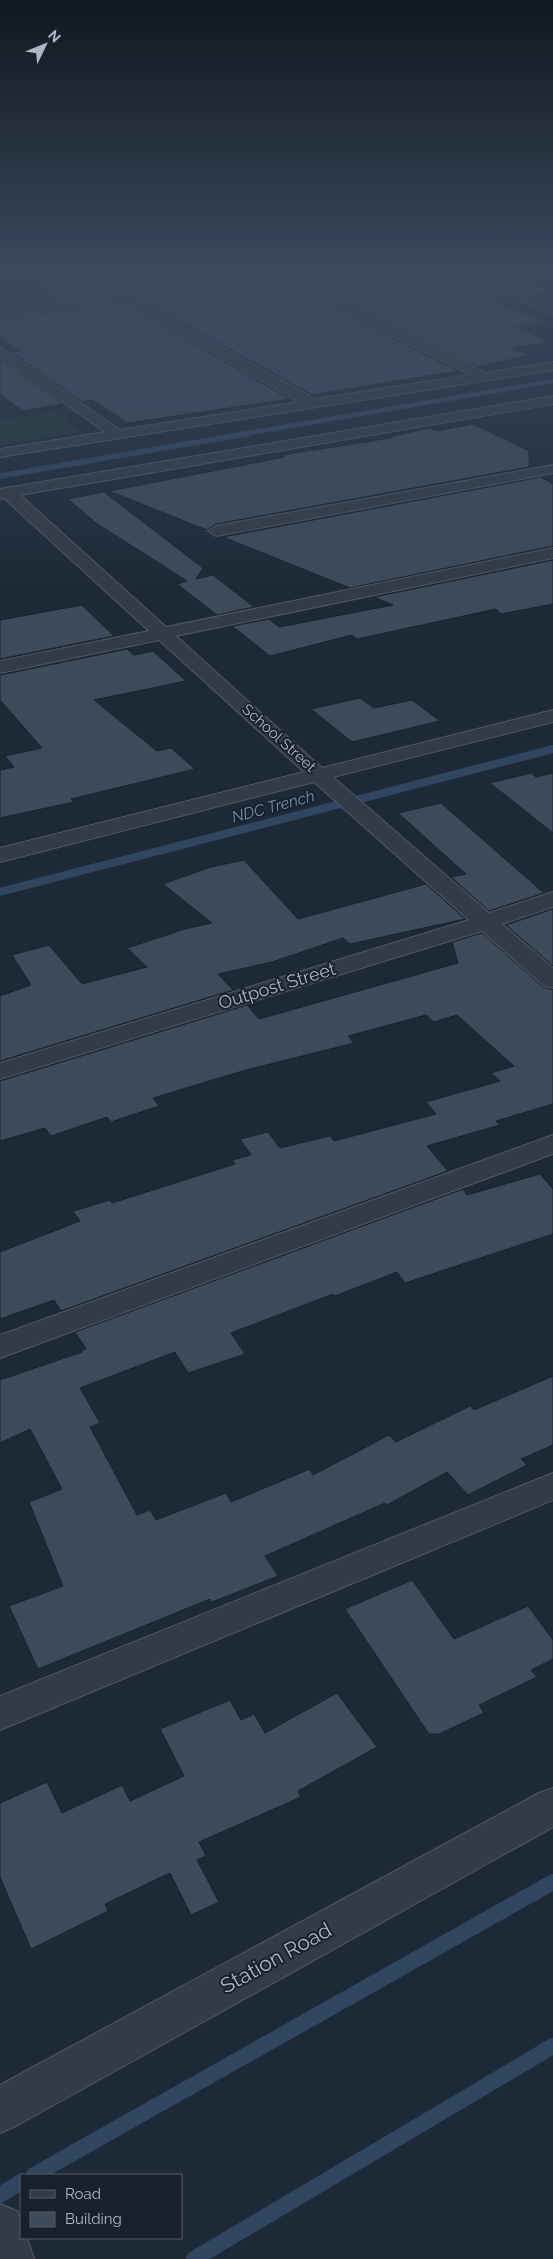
<svg xmlns="http://www.w3.org/2000/svg" width="553" height="2259" viewBox="0 0 553 2259" font-family="Raleway,sans-serif">
<style>
.green{fill:#203638}
.lines{fill:none;stroke-linecap:round;stroke-linejoin:round}
.stream-far3{stroke:#30455f;stroke-width:4.5}
.stream-far2{stroke:#30455f;stroke-width:5.5}
.stream-far1{stroke:#30455f;stroke-width:8}
.stream{stroke:#30455f;stroke-width:16}
.building{fill:#3c4a5a;stroke:#19222e}
.minor-casing{stroke:#4f5966;stroke-width:2}
.minor{fill:#323b47;fill-rule:evenodd}
.labels{text-anchor:middle;stroke-width:4;stroke-linejoin:round;paint-order:stroke}
.far-street-label{font-size:15px;fill:#acb6c5;stroke:#18202c}
.far-water-label{font-size:16px;font-style:italic;fill:#728eaf;stroke:#18202c}
.street-label{font-size:18px;fill:#acb6c5;stroke:#18202c}
.near-street-label{font-size:21px;fill:#acb6c5;stroke:#18202c}
</style>
<rect width="100%" height="100%" fill="#1e2937"/>
<!-- green -->
<path class="green" d="M 56,412 L 80,432 L 0,446 L 0,420 Z"/>
<g class="lines">
<!-- stream-far3 -->
<path class="stream-far3" d="M 243,434 L 553,381"/>
<!-- stream-far2 -->
<path class="stream-far2" d="M 0,476 L 251,433"/>
<!-- stream-far1 -->
<path class="stream-far1" d="M 0,892 L 553,749"/>
<!-- stream -->
<path class="stream" d="M 34,2175 L 553,1882
M 0,2195 L 21,2182
M 194,2259 L 553,2046"/>
</g>
<!-- building -->
<path class="building" d="M 28,271 L 71,271 L 106,294 L 60,300 L 36,286 L 56,283 Z
M 90,271 L 283,271 L 126,291 Z
M 334,271 L 448,271 L 507,297 L 491,300 L 548,322 L 515,327 L 550,342 L 512,348 L 530,355 L 477,367 L 302,279 L 327,276 Z
M 526,281 L 552,291 L 528,295 L 501,284 Z
M 282,282 L 458,371 L 312,395 L 142,300 Z
M 122,303 L 290,399 L 128,423 L 92,400 L 82,402 L 11,352 L 20,351 L 0,337 L 0,319 Z
M 0,359 L 63,404 L 23,411 L 0,395 Z
M 473,424 L 529,451 L 529,467 L 216,524 L 207,530 L 109,491 L 285,457 L 282,455 L 391,438 L 389,437 L 429,428 L 438,431 Z
M 541,477 L 553,484 L 553,546 L 350,588 L 223,537 Z
M 104,492 L 203,568 L 196,579 L 213,575 L 254,607 L 217,615 L 177,584 L 187,581 L 96,523 L 68,499 Z
M 553,560 L 553,604 L 501,614 L 496,609 L 357,639 L 352,635 L 270,656 L 232,626 L 269,619 L 279,627 L 393,605 L 374,597 Z
M 82,605 L 114,636 L 0,659 L 0,620 Z
M 127,649 L 134,655 L 153,651 L 186,681 L 94,700 L 157,751 L 171,748 L 195,769 L 71,799 L 74,802 L 0,818 L 0,770 L 14,767 L 5,756 L 42,748 L 0,700 L 0,675 Z
M 360,698 L 374,708 L 412,700 L 440,721 L 352,742 L 311,709 Z
M 531,773 L 536,777 L 553,773 L 553,833 L 490,783 Z
M 441,803 L 544,893 L 489,911 L 451,877 L 466,874 L 398,813 Z
M 244,860 L 298,919 L 426,884 L 465,919 L 350,944 L 343,938 L 272,962 L 218,974 L 233,990 L 0,1061 L 0,996 L 31,985 L 12,955 L 49,945 L 82,984 L 147,967 L 127,948 L 185,929 L 212,923 L 163,884 L 211,867 Z
M 553,909 L 553,966 L 506,925 Z
M 482,933 L 543,987 L 553,990 L 553,1104 L 496,1121 L 500,1125 L 427,1146 L 448,1171 L 61,1311 L 54,1300 L 0,1319 L 0,1252 L 80,1221 L 73,1211 L 110,1200 L 112,1203 L 235,1164 L 232,1160 L 251,1155 L 240,1139 L 268,1132 L 280,1148 L 330,1136 L 334,1141 L 436,1114 L 426,1102 L 500,1081 L 491,1073 L 514,1066 L 457,1015 L 434,1022 L 426,1015 L 348,1036 L 354,1043 L 246,1070 L 153,1098 L 159,1106 L 111,1122 L 107,1117 L 51,1136 L 45,1128 L 0,1141 L 0,1081 L 247,1005 L 259,1019 L 458,963 L 452,942 Z
M 540,1174 L 553,1189 L 553,1234 L 405,1283 L 397,1272 L 335,1296 L 333,1294 L 231,1333 L 245,1354 L 188,1373 L 175,1352 L 80,1388 L 100,1423 L 90,1427 L 137,1515 L 150,1510 L 156,1520 L 226,1493 L 231,1502 L 310,1469 L 313,1475 L 389,1435 L 396,1442 L 470,1406 L 474,1410 L 553,1376 L 553,1445 L 521,1459 L 527,1465 L 468,1495 L 447,1472 L 387,1505 L 385,1503 L 265,1556 L 278,1576 L 212,1602 L 210,1599 L 38,1669 L 9,1606 L 63,1586 L 29,1502 L 62,1489 L 30,1429 L 0,1443 L 0,1380 L 82,1352 L 81,1351 L 86,1349 L 75,1332 L 463,1189 L 467,1195 Z
M 412,1580 L 454,1639 L 528,1606 L 553,1640 L 553,1659 L 531,1670 L 537,1677 L 479,1705 L 484,1713 L 439,1734 L 429,1734 L 345,1609 Z
M 337,1693 L 377,1747 L 298,1791 L 301,1797 L 199,1842 L 206,1856 L 197,1860 L 219,1902 L 191,1915 L 170,1873 L 105,1904 L 108,1911 L 31,1949 L 0,1877 L 0,1803 L 47,1782 L 62,1813 L 122,1785 L 130,1801 L 184,1776 L 160,1729 L 230,1700 L 241,1720 L 254,1714 L 265,1733 Z"/>
<g class="lines">
<defs>
<path id="minor" d="M 73,271 L 86,271 L 126,293 L 282,273 L 332,271 L 327,274 L 296,278 L 486,373 L 553,362 L 553,370 L 0,457 L 0,449 L 105,432 L 0,357 L 0,347 L 120,430 L 299,402 L 122,301 L 0,317 L 0,309 L 112,295 ZM 282,280 L 471,375 L 315,399 L 136,299 Z
M 450,271 L 465,271 L 482,278 L 534,271 L 553,271 L 553,275 L 494,283 L 553,307 L 553,315 Z
M 553,396 L 553,404 L 20,495 L 166,627 L 553,548 L 553,558 L 176,636 L 322,768 L 553,710 L 553,722 L 333,777 L 489,913 L 553,892 L 553,907 L 502,924 L 553,968 L 553,988 L 544,986 L 482,931 L 0,1079 L 0,1063 L 469,920 L 314,782 L 0,862 L 0,848 L 304,772 L 159,640 L 0,673 L 0,661 L 149,631 L 4,498 L 0,499 L 0,489 Z
M 553,465 L 553,473 L 216,536 L 208,531 L 216,526 Z
M 553,1135 L 553,1154 L 0,1358 L 0,1335 Z
M 553,1473 L 553,1500 L 0,1730 L 0,1696 Z
M 553,1788 L 553,1827 L 16,2126 L 0,2133 L 0,2085 L 539,1793 Z
M 0,2204 L 17,2211 L 21,2221 L 21,2238 L 27,2238 L 34,2259 L 0,2259 Z"/>
</defs>
<!-- minor casing -->
<use href="#minor" class="minor-casing"/>
<!-- minor -->
<use href="#minor" class="minor"/>
</g>
<!-- sky -->
<linearGradient id="sky" x2="0" y2="1"><stop stop-color="#10171e"/><stop offset="0.46" stop-color="#3b495e"/><stop offset="1" stop-color="#3b495e" stop-opacity="0"/></linearGradient>
<rect width="553" height="587" fill="url(#sky)"/>
<g class="labels">
<!-- far-street labels -->
<g class="far-street-label">
<text transform="translate(279 738) rotate(42)" y="5">School Street</text>
</g>
<!-- far-water labels -->
<g class="far-water-label">
<text transform="translate(273 806) rotate(-15)" y="6">NDC Trench</text>
</g>
<!-- street labels -->
<g class="street-label">
<text transform="translate(277 986) rotate(-17)" y="6">Outpost Street</text>
</g>
<!-- near-street labels -->
<g class="near-street-label">
<text transform="translate(276 1958) rotate(-29)" y="7">Station Road</text>
</g>
</g>
<!-- legend -->
<rect x="20" y="2174" width="162" height="65" fill="#18202c" stroke="#535c69"/>
<rect x="30" y="2190" width="25" height="8" fill="#323b47" stroke="#535c69"/>
<text x="65" y="2199" font-size="15" fill="#acb6c5">Road</text>
<rect x="30" y="2212" width="25" height="15" fill="#3c4a5a" stroke="#535c69"/>
<text x="65" y="2224" font-size="15" fill="#acb6c5">Building</text>
<!-- north arrow -->
<g transform="translate(45 45) rotate(47)" stroke="#18202c" stroke-width="4" paint-order="stroke">
<path d="M0-4L9 19L0 12L-9 19Z" fill="#acb6c5"/>
<text y="-8" font-size="14" font-weight="bold" text-anchor="middle" fill="#acb6c5">N</text>
</g>
</svg>
